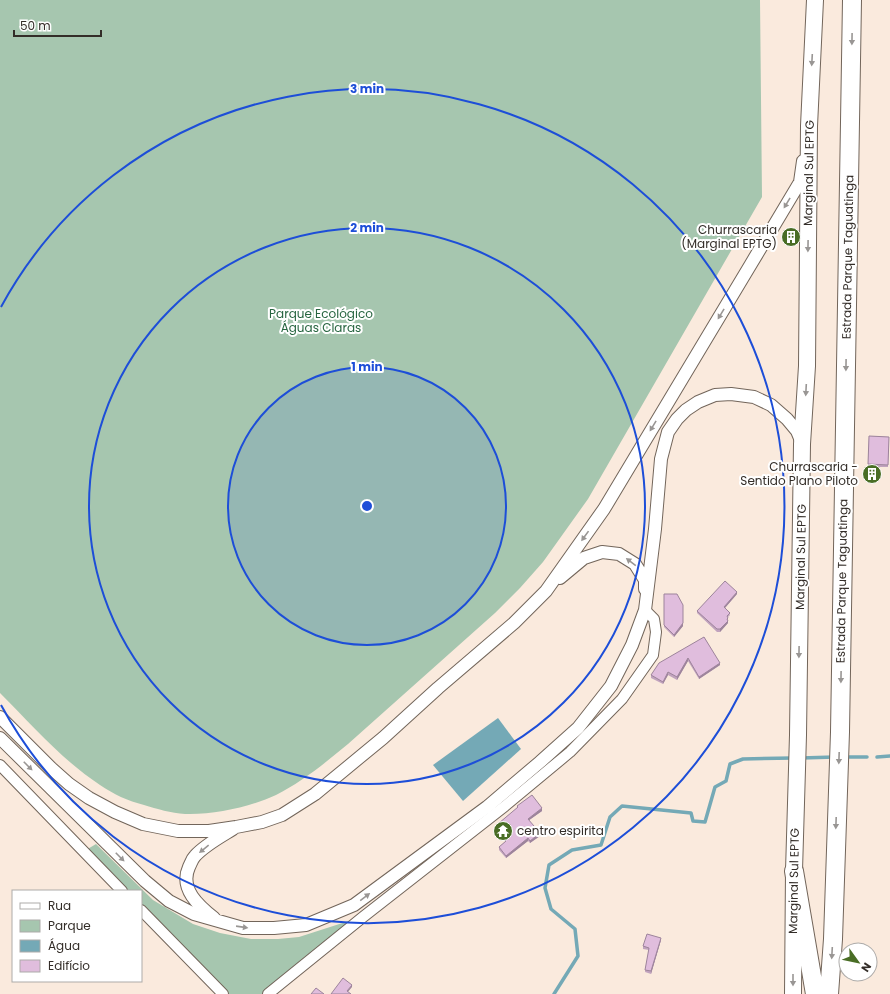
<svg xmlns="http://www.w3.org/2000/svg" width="890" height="994" viewBox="0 0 890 994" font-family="Poppins,sans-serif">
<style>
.green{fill:#a6c6af}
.water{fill:#74a9b6}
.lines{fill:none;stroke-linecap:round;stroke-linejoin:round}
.stream{stroke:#74a9b6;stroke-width:3.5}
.minor-casing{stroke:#72655a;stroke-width:12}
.tertiary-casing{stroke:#72655a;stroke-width:14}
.primary-casing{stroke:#72655a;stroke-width:18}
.motorway-casing{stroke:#72655a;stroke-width:20}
.minor{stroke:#fff;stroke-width:10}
.tertiary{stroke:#fff;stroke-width:12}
.primary{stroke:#fff;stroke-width:16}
.motorway{stroke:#fff;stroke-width:18}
.wall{fill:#c1a3be}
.shaded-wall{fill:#9d849b}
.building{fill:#e0bddd;stroke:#9d849b}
.oneway{fill:#999694}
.ring{fill:none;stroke:#1d4ed8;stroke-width:2}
.labels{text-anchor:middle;stroke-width:4;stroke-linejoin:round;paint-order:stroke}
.street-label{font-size:12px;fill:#332d28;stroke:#fff}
.poi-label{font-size:12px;fill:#332d28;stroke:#fff;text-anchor:end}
.park-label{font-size:12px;fill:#276540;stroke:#fff}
.centre{fill:#1d4ed8;stroke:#fff;stroke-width:2}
.ring-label{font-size:12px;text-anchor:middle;font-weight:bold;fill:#1d4ed8;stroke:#fff;stroke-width:4;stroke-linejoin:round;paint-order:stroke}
</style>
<rect width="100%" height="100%" fill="#faeadd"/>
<!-- green -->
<path class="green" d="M 0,0 L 760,0 L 762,197 L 588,499 L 543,562 L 520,588 L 495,613 L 348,744 C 325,763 302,782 276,795 C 250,807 214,815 185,814 C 171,813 157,809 144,805 C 128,801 113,794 100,785 C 62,760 32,725 0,693 Z
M 96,844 L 153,900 L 193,924 L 220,933 L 251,939 L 278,939 L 299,937 L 358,918 L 265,994 L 227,994 L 141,907 L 141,891 L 126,891 L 86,850 Z"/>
<!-- water -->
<path class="water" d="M 498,718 L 521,749 L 463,801 L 433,765 Z"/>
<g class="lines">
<!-- stream -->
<path class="stream" d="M 845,757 L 867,757
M 877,757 L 890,756
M 801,758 L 835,757
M 554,994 L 578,956 L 575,929 L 551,909 L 545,888 L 549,865 L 572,850 L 601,845 L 610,817 L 622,806 L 691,813 L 693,821 L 705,822 L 715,787 L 726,781 L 730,764 L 743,759 L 793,758"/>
<defs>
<path id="minor" d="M 0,765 L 122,891
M 141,910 L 223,994
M 268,994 L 363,917 L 505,806 L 570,752 L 622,699 L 653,655 L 656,632 L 654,619 L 645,610"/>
<path id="tertiary" d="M 560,578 L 584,558 L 602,552 L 619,554 L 635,564 L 645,580 L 645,589
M 0,717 L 51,768 L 69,784 L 89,798 L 115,812 L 143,824 L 178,831 L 209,831 L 236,827 L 262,822 L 282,815 L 315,794 L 383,738 L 438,688 L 514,623 L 546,591 L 604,509 L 751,264 L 800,182 L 803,161
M 0,738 L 145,881 L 169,901 L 194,914 L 243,928 L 274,928 L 306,925 L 354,905 L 487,807 L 540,762 L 578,728 L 611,686 L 632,645 L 645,610 L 655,529 L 661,459 L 668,432 L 677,419 L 686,410 L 698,402 L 715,395 L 731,394 L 754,397 L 771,405 L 787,419 L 797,431 L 802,443
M 214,918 C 199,906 179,889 189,867 C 191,863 192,859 195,856 C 205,845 220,837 233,829"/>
<path id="primary" d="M 793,994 L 794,871 L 798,735 L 802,444 L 807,366 L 809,126 L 815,0"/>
<path id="motorway" d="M 794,871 L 815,994
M 829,994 L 833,939 L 840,732 L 852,0"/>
</defs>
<!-- minor casing -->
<use href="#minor" class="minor-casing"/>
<!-- tertiary casing -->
<use href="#tertiary" class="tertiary-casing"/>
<!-- primary casing -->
<use href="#primary" class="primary-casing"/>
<!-- motorway casing -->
<use href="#motorway" class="motorway-casing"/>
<!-- minor -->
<use href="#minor" class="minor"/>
<!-- tertiary -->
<use href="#tertiary" class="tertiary"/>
<!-- primary -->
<use href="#primary" class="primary"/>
<!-- motorway -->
<use href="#motorway" class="motorway"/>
</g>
<!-- wall -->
<path class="wall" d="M 869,436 L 889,437 L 888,467 L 868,467 Z
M 664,594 L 683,626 L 674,637 L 664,627 Z
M 737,594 L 725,608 L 730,615 L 728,617 L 728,623 L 720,632 L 717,632 L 697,613 L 697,611 Z
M 704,637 L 720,665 L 699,679 L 688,661 L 677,680 L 668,675 L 663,684 L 651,678 L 651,675 Z
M 517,806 L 542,811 L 529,820 L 540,836 L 530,843 L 528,841 L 506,858 L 499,850 L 499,847 L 505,842 L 505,840 L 509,837 L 499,825 L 499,823 L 517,808 Z
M 661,940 L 651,974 L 645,972 L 649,950 L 643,949 L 643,946 Z"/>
<!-- shaded-wall -->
<path class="shaded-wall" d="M 737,592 L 737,594 L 724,609 L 724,607 Z
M 728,621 L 728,623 L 720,632 L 720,629 Z
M 683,623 L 683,626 L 674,637 L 674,635 Z
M 688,658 L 688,661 L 677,680 L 677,677 Z
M 720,663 L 720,665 L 699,679 L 699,677 Z
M 668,672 L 668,675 L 663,684 L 663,682 Z
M 542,808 L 542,811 L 528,821 L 528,819 Z
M 540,833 L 540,836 L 530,843 L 530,841 Z
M 528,838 L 528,841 L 506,858 L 506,856 Z
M 661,938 L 661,940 L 651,974 L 651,971 Z
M 352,985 L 352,987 L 347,993 L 347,991 Z"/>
<!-- building -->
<path class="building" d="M 869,436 L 889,437 L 888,465 L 868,464 Z
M 725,581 L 737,592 L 724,607 L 730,613 L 727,616 L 728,618 L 727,619 L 728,621 L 720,629 L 717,629 L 697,611 Z
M 664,594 L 677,594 L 683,605 L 683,623 L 674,635 L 664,625 Z
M 704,637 L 720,663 L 699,677 L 688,658 L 677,677 L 668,672 L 663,682 L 651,675 L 659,663 Z
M 532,795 L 542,808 L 528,819 L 540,833 L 530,841 L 528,838 L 506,856 L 499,847 L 506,841 L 505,840 L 510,836 L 499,823 L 518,807 L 517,806 Z
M 647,934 L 661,938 L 651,971 L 645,970 L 649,948 L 643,946 Z
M 343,978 L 352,985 L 347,991 L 351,994 L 331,994 Z
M 316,988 L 324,994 L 311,994 Z"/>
<!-- one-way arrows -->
<defs><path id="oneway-solid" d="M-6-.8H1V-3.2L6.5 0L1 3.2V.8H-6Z"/></defs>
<g class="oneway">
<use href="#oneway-solid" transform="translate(852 39) rotate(91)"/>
<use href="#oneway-solid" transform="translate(812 60) rotate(93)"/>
<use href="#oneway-solid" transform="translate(787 203) rotate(121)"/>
<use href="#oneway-solid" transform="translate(808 246) rotate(91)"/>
<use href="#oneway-solid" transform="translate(721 314) rotate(121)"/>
<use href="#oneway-solid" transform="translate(846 365) rotate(91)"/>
<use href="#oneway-solid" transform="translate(806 390) rotate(93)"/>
<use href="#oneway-solid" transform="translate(653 426) rotate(121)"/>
<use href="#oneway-solid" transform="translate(585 536) rotate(126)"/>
<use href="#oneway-solid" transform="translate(631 562) rotate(-143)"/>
<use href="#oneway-solid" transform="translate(799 652) rotate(91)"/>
<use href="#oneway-solid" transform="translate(841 677) rotate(91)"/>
<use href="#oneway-solid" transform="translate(839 758) rotate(92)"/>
<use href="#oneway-solid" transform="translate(28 766) rotate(45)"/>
<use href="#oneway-solid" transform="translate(836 823) rotate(92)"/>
<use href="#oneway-solid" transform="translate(204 849) rotate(141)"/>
<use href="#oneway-solid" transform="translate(120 857) rotate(45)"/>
<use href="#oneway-solid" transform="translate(365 897) rotate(-37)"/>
<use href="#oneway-solid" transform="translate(242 927) rotate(8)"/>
<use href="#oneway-solid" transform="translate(832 953) rotate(93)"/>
<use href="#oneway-solid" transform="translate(793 980) rotate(90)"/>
</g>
<!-- distance rings -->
<circle cx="367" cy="506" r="139" fill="#1d4ed8" fill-opacity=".12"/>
<g class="ring">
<circle cx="367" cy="506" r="139"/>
<circle cx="367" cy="506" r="278"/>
<path d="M1 307A417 417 0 1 1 1 705"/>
</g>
<!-- icons -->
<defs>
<symbol id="building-disc" viewBox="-11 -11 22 22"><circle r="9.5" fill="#496d25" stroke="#fff"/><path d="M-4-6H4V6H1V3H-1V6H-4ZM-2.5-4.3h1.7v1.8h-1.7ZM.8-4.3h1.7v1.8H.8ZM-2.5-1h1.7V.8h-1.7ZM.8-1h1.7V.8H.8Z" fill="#fff"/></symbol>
<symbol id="temple-disc" viewBox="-11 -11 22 22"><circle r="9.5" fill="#496d25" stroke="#fff"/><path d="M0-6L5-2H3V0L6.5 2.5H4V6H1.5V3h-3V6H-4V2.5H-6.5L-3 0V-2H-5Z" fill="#fff"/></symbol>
</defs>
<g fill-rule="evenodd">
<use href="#building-disc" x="780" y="226" width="22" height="22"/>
<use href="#building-disc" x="861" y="463" width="22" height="22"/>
<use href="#temple-disc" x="492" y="820" width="22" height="22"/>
</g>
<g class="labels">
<!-- street labels -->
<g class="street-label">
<text transform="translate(809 173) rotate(-89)" y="4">Marginal Sul EPTG</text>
<text transform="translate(848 257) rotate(-89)" y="4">Estrada Parque Taguatinga</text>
<text transform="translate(801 557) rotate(-89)" y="4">Marginal Sul EPTG</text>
<text transform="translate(842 581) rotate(-89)" y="4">Estrada Parque Taguatinga</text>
<text transform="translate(794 881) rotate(-89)" y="4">Marginal Sul EPTG</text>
</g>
<!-- poi labels -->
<g class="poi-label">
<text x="777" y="234">Churrascaria<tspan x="777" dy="14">(Marginal EPTG)</tspan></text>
<text x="858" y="471">Churrascaria -<tspan x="858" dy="14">Sentido Plano Piloto</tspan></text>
<text x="517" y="835" text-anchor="start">centro espirita</text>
</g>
<!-- park labels -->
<g class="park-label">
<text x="321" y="318">Parque Ecológico<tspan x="321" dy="14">Águas Claras</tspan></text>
</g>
</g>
<circle cx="367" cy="506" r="6" class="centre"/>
<g class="ring-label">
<text x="367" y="93">3 min</text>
<text x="367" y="232">2 min</text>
<text x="367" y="371">1 min</text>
</g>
<!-- legend -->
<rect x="12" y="890" width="130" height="92" fill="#ffffff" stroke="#adaba9"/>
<rect x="20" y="903" width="20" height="6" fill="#ffffff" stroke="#adaba9"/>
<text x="48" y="910" font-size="12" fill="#332d28">Rua</text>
<rect x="20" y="920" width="20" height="12" fill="#a6c6af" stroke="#adaba9"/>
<text x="48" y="930" font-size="12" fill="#332d28">Parque</text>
<rect x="20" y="940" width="20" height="12" fill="#74a9b6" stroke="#adaba9"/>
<text x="48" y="950" font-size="12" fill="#332d28">Água</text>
<rect x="20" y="960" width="20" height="12" fill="#e0bddd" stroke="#adaba9"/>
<text x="48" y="970" font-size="12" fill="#332d28">Edifício</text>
<!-- north arrow -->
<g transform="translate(858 962) rotate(123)"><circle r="19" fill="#ffffff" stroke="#adaba9"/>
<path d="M0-3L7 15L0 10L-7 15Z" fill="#496d25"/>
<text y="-6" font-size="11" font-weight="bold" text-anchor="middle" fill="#332d28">N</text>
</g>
<!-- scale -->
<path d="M14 30v6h87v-6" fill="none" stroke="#332d28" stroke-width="2"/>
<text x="20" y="30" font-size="12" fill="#332d28" stroke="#ffffff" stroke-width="3" paint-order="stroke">50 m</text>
</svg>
